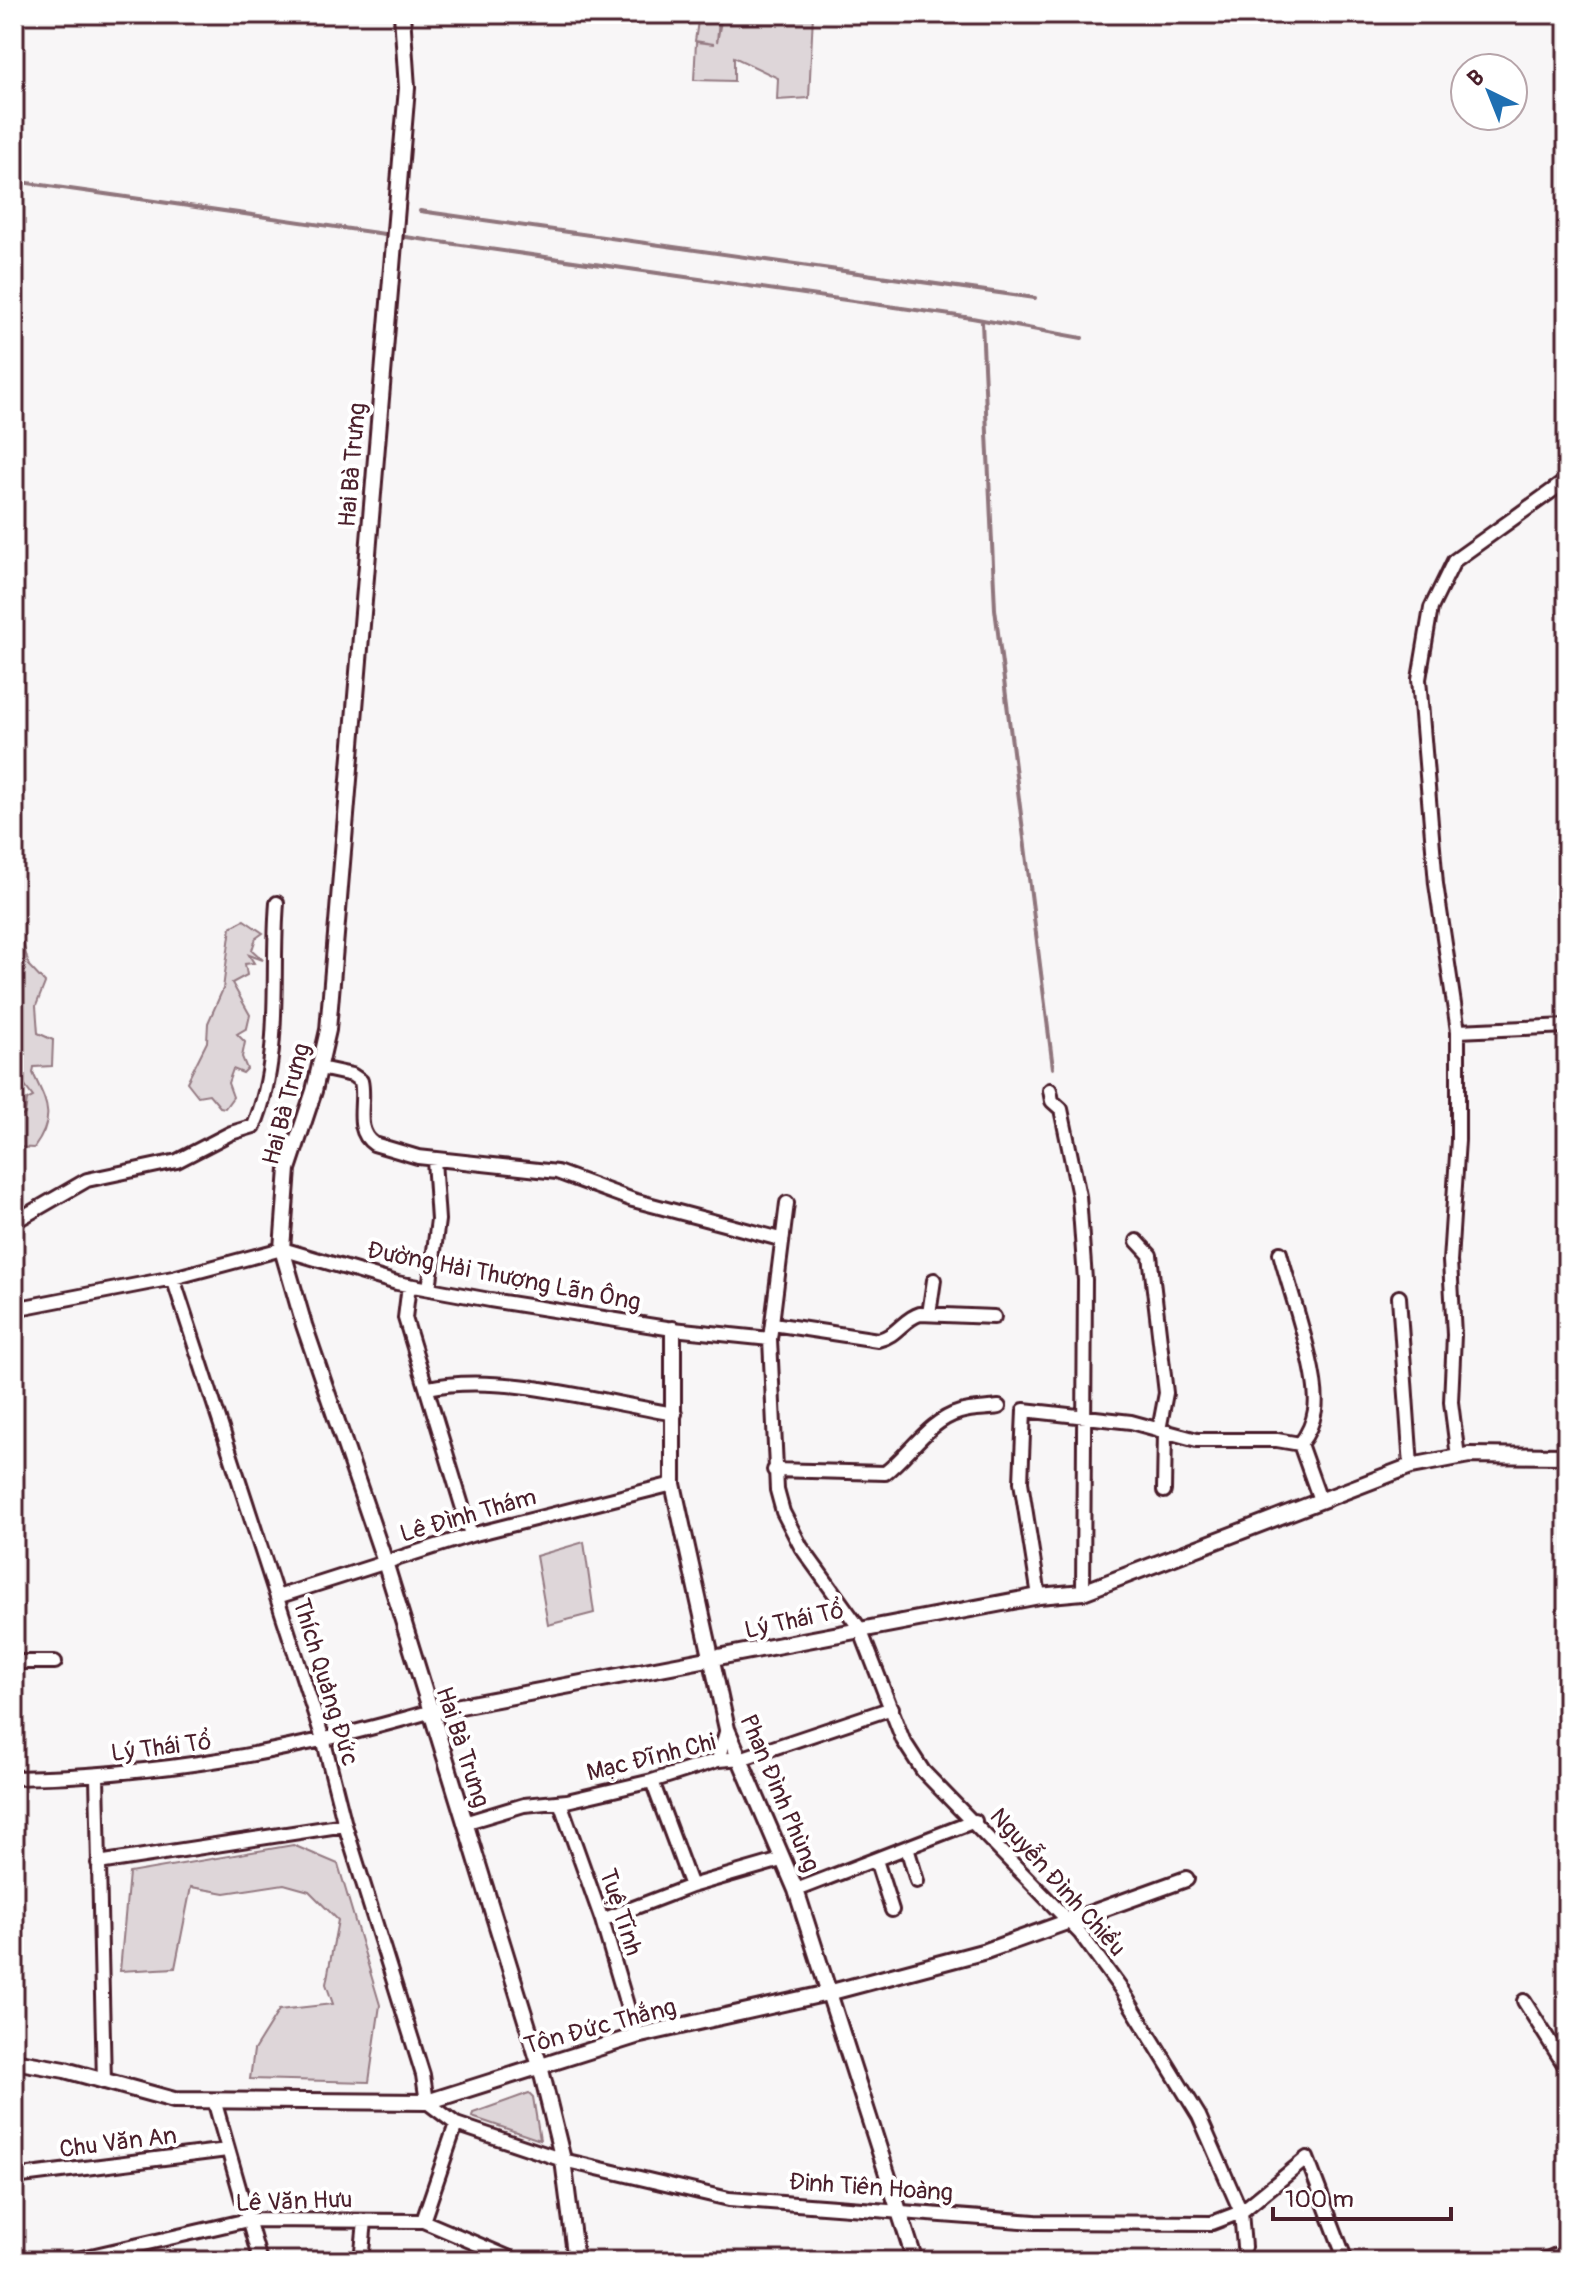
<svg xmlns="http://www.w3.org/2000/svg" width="1581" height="2275" viewBox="0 0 1581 2275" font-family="Pangolin,sans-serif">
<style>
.green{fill:#ded6d9;stroke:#947a82;stroke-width:2}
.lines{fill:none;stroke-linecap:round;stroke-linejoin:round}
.stream{stroke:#8f747b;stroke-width:4}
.minor-casing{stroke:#4a1f2b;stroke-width:18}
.tertiary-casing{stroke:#4a1f2b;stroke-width:20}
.minor{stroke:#fff;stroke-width:12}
.tertiary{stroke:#fff;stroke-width:14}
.labels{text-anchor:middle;stroke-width:8;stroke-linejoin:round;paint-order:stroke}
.street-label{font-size:24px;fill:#4a1f2b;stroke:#fff}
</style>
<rect width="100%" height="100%" fill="#f8f6f7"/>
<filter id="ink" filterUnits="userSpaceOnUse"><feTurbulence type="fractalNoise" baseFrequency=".0125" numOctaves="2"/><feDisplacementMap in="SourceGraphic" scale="16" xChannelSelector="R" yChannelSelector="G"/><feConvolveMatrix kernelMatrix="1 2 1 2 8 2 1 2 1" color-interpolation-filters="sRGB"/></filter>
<g filter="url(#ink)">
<!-- green -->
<path class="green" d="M 708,14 L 813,14 L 809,98 L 777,100 L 778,78 L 734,57 L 734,81 L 694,80 L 696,42 L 714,44 L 695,41 L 699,15 L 719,18 L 717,42 L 722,16 Z
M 244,920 L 263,933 L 256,938 L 252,950 L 263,960 L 249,955 L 254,963 L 245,964 L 247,975 L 232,983 L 250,1015 L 247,1028 L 237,1034 L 245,1042 L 242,1057 L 247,1069 L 243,1073 L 233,1069 L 228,1083 L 233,1097 L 225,1108 L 220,1107 L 209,1094 L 198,1096 L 187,1082 L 207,1042 L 208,1023 L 223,989 L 231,927 Z
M 14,941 L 23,943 L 29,966 L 45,983 L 36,1006 L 38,1033 L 53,1040 L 52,1066 L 34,1067 L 33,1073 C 46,1102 57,1116 34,1148 L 14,1147 L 15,1121 L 25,1114 L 27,1100 L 33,1097 L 24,1085 L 14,1090 L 14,1072 L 22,1071 L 24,1065 L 14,1054 Z
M 584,1542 L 594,1613 L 548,1625 L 536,1556 Z
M 293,1845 L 338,1864 L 380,2005 L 369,2082 L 250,2079 L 254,2050 L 279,2010 L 333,2004 L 326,1984 L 338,1920 L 309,1891 L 284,1884 L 225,1893 L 191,1887 L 175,1968 L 120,1971 L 129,1873 Z
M 529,2093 L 533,2097 L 540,2140 L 472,2117 L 473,2113 Z"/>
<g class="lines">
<!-- stream -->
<path class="stream" d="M 14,181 L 972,318 L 1082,338
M 420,211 L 1035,298
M 982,322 L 995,609 L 1053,1068"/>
<defs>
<path id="minor" d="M 1458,1031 L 1567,1026
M 320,1068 L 352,1075 L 361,1081 C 366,1102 353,1130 374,1144 L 418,1157 L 557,1172 L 633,1200 L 780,1239
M 1050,1090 L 1052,1101 L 1061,1109 L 1079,1196 L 1085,1280 L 1083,1592
M 787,1203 L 770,1339 L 777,1490 L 783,1512 L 801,1547 L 860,1629 L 903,1740 L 923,1771 L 1080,1933 L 1121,1989 L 1199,2116 L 1241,2212 L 1244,2247
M 14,1222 L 87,1180 L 177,1161 L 231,1133 L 254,1126 C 283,1057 271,975 277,903
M 1137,1241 L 1150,1255 L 1166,1393 L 1159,1430
M 1280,1253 C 1289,1289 1321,1377 1315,1410 C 1313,1423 1308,1434 1300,1444 L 1320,1500
M 173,1278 L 324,1742 L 345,1825 L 423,2075 L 427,2102 L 456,2124 L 563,2160 L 729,2199 L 1035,2222 L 1212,2223 L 1241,2212 L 1307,2158 L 1346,2261
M 409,1285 L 405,1318 L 471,1535
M 429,1289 L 438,1220 L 434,1160
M 1399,1297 L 1411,1466
M 14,1309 L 173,1278 L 282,1249 L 397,1283 L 490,1300 L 673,1329 L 770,1339
M 929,1314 L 934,1280
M 773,1324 L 878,1340 C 897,1336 903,1319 920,1314 L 994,1317
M 428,1388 C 499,1372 602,1402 675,1414
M 1458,1457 L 1451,1402 L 1454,1335 L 1450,1261 L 1458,1140 L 1458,1031 L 1436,884 L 1419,679 L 1431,608 L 1454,561 L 1567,480
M 774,1470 L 885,1473 C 910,1454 928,1421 960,1412 C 972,1408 986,1409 999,1407
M 1164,1491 L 1165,1432
M 1039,1596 L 1021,1482 L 1024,1410 L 1131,1422 L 1197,1440 L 1277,1440 L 1300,1444
M 277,1597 L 471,1535 L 673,1484
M 14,1662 L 55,1662
M 718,1760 L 727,1729
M 97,1777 L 104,2082
M 14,1778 C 159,1776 290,1752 429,1712
M 652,1781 L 691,1886
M 560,1802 L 602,1920 L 636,2036
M 464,1823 L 524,1805 L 567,1801 L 652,1781 L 718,1760 L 743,1758 L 892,1708
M 907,1848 L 917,1881
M 876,1860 L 892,1910
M 98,1863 L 345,1825
M 796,1890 L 975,1821
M 602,1920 L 691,1886 L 781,1860
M 1524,2001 L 1567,2069
M 214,2100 L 260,2261
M 14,2177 L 227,2150
M 423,2221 L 456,2124
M 69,2261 L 248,2220 L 423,2221 L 517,2261
M 361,2261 L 365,2221
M 1543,2261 L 1567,2250"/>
<path id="tertiary" d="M 402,14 L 407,88 L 328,1030 L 314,1091 L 288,1169 L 282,1249 L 304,1325 L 385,1562 L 540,2066 L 563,2160 L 576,2261
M 673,1329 L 673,1484 L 727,1729 L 796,1890 L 915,2261
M 429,1712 L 1039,1596 L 1083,1592 L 1411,1466 L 1469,1455 L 1567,1456
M 14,2061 L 65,2070 L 174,2100 L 427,2102 L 636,2036 L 828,1993 L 986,1951 L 1186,1879"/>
</defs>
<!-- minor casing -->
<use href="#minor" class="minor-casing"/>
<!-- tertiary casing -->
<use href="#tertiary" class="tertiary-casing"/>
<!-- minor -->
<use href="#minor" class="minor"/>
<!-- tertiary -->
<use href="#tertiary" class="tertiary"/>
</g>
</g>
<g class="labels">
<!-- street labels -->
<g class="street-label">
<text transform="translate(352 465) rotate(-85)" y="8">Hai Bà Trưng</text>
<text transform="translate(286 1104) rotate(-75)" y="8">Hai Bà Trưng</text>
<text transform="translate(504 1276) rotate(11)" y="8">Đường Hải Thượng Lãn Ông</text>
<text transform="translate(468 1515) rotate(-16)" y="8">Lê Đình Thám</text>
<text transform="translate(794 1620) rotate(-12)" y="8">Lý Thái Tổ</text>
<text transform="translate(326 1682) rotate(73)" y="8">Thích Quảng Đức</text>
<text transform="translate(161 1747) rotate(-7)" y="8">Lý Thái Tổ</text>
<text transform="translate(463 1747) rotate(72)" y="8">Hai Bà Trưng</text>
<text transform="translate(651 1757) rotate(-14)" y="8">Mạc Đĩnh Chi</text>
<text transform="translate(780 1793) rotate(67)" y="8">Phan Đình Phùng</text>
<text transform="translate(1058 1882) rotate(48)" y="8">Nguyễn Đình Chiểu</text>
<text transform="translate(621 1912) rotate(72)" y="8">Tuệ Tĩnh</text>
<text transform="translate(600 2026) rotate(-15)" y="8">Tôn Đức Thắng</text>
<text transform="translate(118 2142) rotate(-7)" y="8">Chu Văn An</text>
<text transform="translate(871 2187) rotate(4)" y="8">Đinh Tiên Hoàng</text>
<text transform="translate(294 2201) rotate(-2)" y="8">Lê Văn Hưu</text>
</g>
</g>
<!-- margin -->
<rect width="1581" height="2275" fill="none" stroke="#fff" stroke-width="48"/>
<rect x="24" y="24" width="1533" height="2227" fill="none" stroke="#4a1f2b" stroke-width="3" filter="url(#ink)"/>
<!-- north arrow -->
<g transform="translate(1489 92) rotate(317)"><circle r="38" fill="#ffffff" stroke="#b7a5aa" stroke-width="2"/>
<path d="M0-6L14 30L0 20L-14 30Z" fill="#1f6fb2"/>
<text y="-12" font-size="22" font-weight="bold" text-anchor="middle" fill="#4a1f2b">B</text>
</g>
<!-- scale -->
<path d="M1273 2207v12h178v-12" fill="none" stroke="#4a1f2b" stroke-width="4"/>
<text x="1285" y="2207" font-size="24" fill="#4a1f2b" stroke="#ffffff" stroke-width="6" paint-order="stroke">100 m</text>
</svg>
